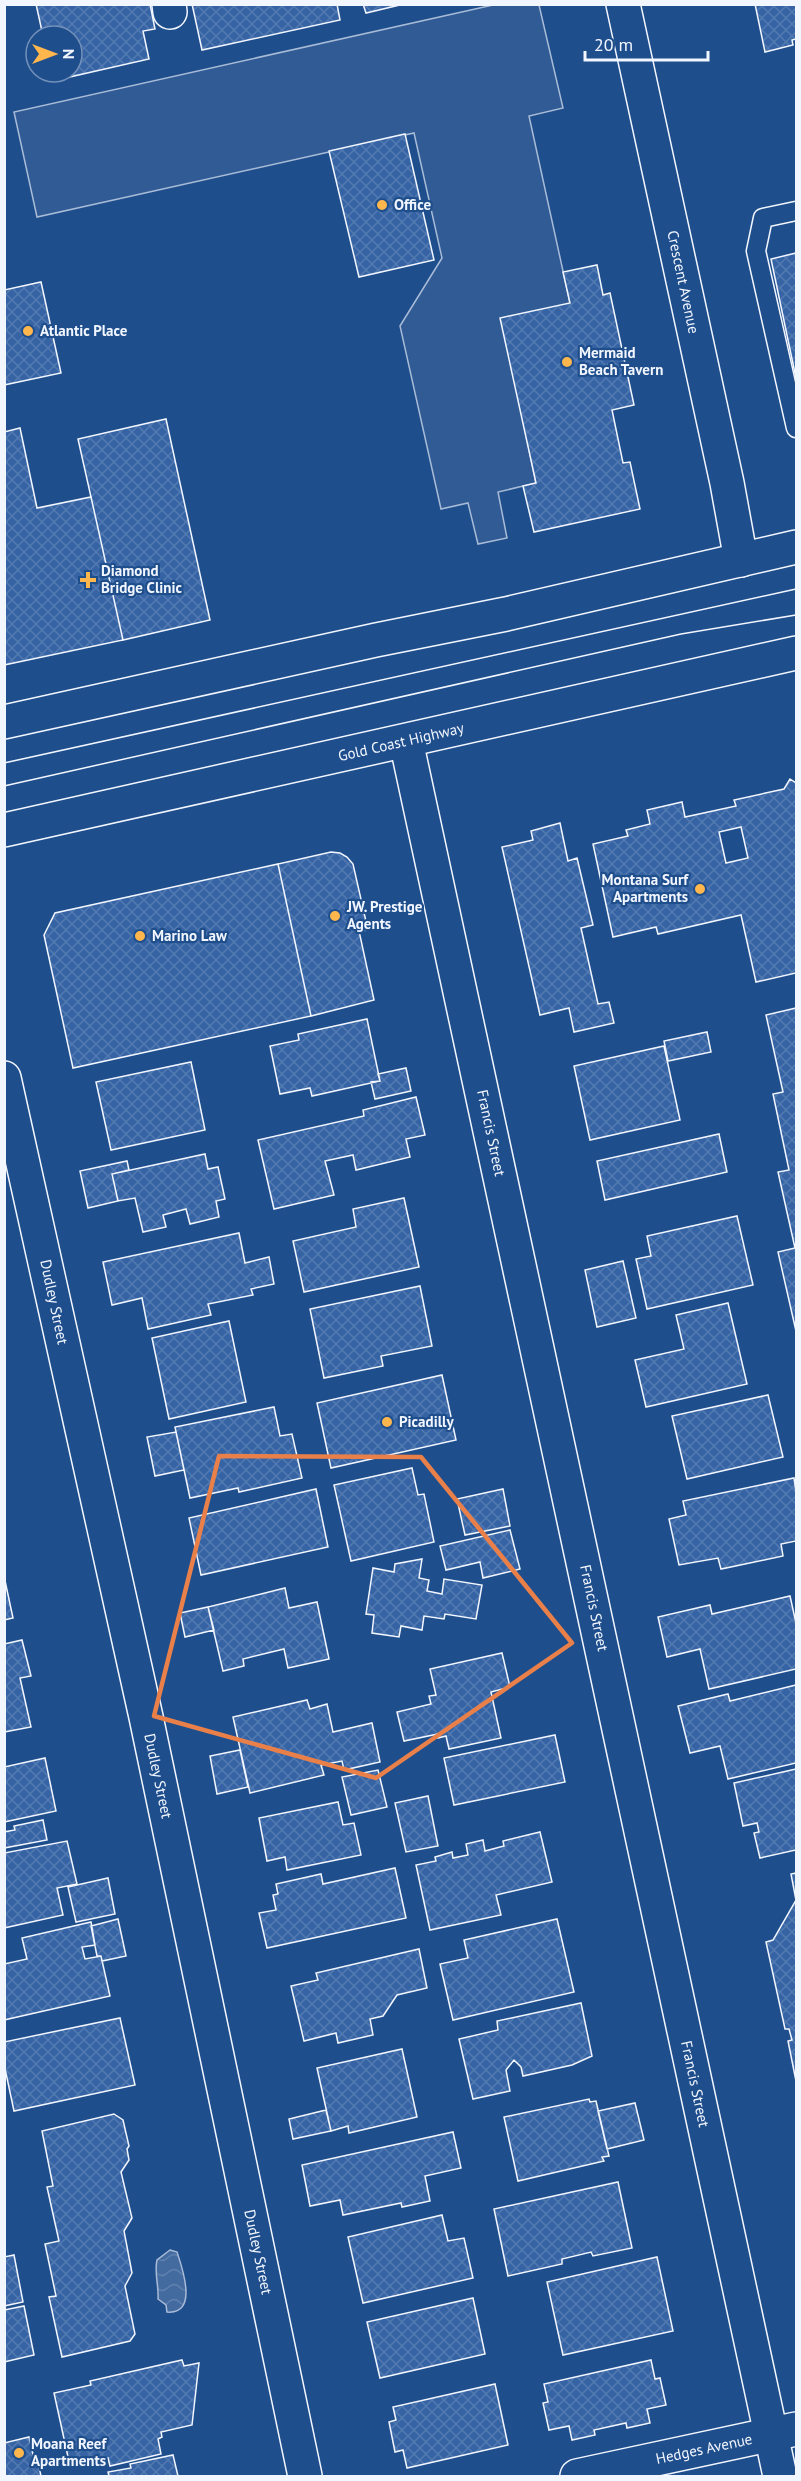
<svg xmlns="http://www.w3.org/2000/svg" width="801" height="2481" viewBox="0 0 801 2481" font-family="'PT Sans',sans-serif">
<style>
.built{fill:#305b95;stroke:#a8bbd7;stroke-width:1.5}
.water{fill:url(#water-waves);stroke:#a8bbd7;stroke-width:1.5}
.building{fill:url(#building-cross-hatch);stroke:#f2f6ff;stroke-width:1.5;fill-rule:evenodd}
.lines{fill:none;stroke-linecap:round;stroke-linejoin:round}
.service-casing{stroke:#f2f6ff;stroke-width:21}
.minor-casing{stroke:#f2f6ff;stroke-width:36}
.tertiary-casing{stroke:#f2f6ff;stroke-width:36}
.trunk-casing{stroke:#f2f6ff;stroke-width:36}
.service{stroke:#1f4e8c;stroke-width:18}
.minor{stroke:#1f4e8c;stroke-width:33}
.tertiary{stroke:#1f4e8c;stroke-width:33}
.trunk{stroke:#1f4e8c;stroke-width:33}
.tram{stroke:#f2f6ff;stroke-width:1.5}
.marked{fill:none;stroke:#ea8049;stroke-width:4.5;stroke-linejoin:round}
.poi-dot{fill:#ffb74d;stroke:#1f4e8c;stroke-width:2}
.labels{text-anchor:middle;stroke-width:4.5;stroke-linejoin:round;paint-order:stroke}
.poi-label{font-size:15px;font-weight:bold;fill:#f2f6ff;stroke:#1f4e8c;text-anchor:start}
.street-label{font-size:15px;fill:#f2f6ff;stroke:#1f4e8c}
</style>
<defs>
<pattern id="water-waves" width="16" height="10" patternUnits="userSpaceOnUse" patternTransform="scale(1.5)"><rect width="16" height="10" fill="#446ba0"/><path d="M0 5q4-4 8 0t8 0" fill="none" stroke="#5f81ae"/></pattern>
<pattern id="building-cross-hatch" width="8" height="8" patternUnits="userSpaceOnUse" patternTransform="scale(1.5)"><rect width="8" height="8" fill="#3563a3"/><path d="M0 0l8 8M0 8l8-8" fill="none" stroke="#537ab1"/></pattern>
</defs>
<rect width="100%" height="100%" fill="#1f4e8c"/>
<!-- built -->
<path class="built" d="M 493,5 L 539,5 L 563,108 L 529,116 L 570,303 L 525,430 L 536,483 L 498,492 L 507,538 L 478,544 L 468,503 L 441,509 L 400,326 L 442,258 L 414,133 L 37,217 L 14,112 Z"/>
<!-- water -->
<path class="water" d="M 170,2250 L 177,2252 C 182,2267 199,2315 167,2312 L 166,2305 L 158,2299 C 159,2285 154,2273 157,2260 Z"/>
<!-- building -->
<path class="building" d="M 36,4 L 150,4 L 155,29 L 143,31 L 149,59 L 65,78 L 63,72 L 72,72 L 72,36 L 43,36 Z
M 192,4 L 337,4 L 340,20 L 202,50 Z
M 363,4 L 404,4 L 366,13 Z
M 755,4 L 796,4 L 796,39 L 792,40 L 793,45 L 765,52 Z
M 405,134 L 434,260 L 359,277 L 329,151 Z
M 796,253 L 796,378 L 771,259 Z
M 597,265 L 603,295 L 610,293 L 634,405 L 612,410 L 623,463 L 630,462 L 640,509 L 534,532 L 523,486 L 536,483 L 500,318 L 570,303 L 563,272 Z
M 41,282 L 61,373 L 4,385 L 4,290 Z
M 166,419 L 210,620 L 123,640 L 78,439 Z
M 20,428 L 37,508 L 91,497 L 123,640 L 4,665 L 4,432 Z
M 790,779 L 796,783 L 796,973 L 756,982 L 741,915 L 658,934 L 656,927 L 613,937 L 593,844 L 628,836 L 626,830 L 650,824 L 647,810 L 682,802 L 685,817 L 736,806 L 734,800 L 784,789 ZM 741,827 L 748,858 L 726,863 L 719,832 Z
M 560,823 L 568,861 L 577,858 L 593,925 L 581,928 L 598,1004 L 609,1002 L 614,1023 L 574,1032 L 569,1008 L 540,1015 L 502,847 L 533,840 L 531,831 Z
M 331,852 L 340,853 L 347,857 L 353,864 L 368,930 L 359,931 L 374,1000 L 311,1016 L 278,864 Z
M 278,864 L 311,1016 L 73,1068 L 44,935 L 55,913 Z
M 796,1008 L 796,1331 L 778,1252 L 795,1248 L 778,1172 L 789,1170 L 773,1094 L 783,1092 L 766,1015 Z
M 367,1019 L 380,1081 L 312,1096 L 310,1088 L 280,1094 L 270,1046 L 299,1040 L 298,1034 Z
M 707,1032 L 711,1052 L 668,1061 L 664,1041 Z
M 664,1046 L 680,1120 L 590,1140 L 574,1066 Z
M 191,1062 L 205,1130 L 111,1150 L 96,1082 Z
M 406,1068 L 411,1091 L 375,1099 L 371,1082 L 380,1081 L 378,1074 Z
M 416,1097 L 425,1135 L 406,1139 L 410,1157 L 356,1170 L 353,1155 L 325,1161 L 334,1195 L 274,1209 L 258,1140 L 364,1116 L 363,1110 Z
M 719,1134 L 727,1172 L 605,1200 L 597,1161 Z
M 205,1154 L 208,1169 L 218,1167 L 225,1199 L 216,1201 L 219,1217 L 190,1224 L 186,1209 L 163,1215 L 166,1227 L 143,1232 L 135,1198 L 118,1201 L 112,1174 Z
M 127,1161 L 129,1170 L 112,1174 L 118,1201 L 88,1208 L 80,1171 Z
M 404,1198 L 419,1267 L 304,1292 L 293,1241 L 356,1227 L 353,1209 Z
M 737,1216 L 753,1285 L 647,1309 L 636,1259 L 651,1256 L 647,1236 Z
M 239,1233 L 245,1263 L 269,1257 L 274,1284 L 251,1289 L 253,1295 L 208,1304 L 211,1315 L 148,1329 L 142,1298 L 112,1305 L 103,1262 Z
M 623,1261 L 636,1318 L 597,1327 L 585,1270 Z
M 420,1286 L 432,1346 L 381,1356 L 383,1366 L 324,1378 L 310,1309 Z
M 728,1303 L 747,1384 L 646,1407 L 635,1360 L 684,1349 L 676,1315 Z
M 229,1321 L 246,1402 L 169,1419 L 152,1338 Z
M 442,1375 L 456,1440 L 331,1468 L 317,1403 Z
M 768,1395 L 783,1457 L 687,1479 L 672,1416 Z
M 274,1407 L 280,1436 L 292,1434 L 302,1478 L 239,1492 L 238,1488 L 190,1498 L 175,1427 Z
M 176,1432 L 184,1470 L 155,1476 L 147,1437 Z
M 412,1468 L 418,1495 L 424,1494 L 434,1542 L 351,1561 L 334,1485 Z
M 794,1478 L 796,1492 L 796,1541 L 781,1544 L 783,1556 L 721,1569 L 718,1558 L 679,1565 L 669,1519 L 686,1515 L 683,1501 Z
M 316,1489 L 328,1547 L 201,1575 L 189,1518 Z
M 503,1489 L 510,1526 L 465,1535 L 457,1499 Z
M 510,1530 L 520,1569 L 483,1578 L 480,1562 L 446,1570 L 440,1546 Z
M 422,1559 L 419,1578 L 429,1580 L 427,1591 L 442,1594 L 444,1579 L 482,1585 L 476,1619 L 445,1614 L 444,1619 L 424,1616 L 422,1630 L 401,1626 L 399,1637 L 372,1633 L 374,1615 L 366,1614 L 373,1568 L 394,1572 L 395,1564 Z
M 4,1576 L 13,1618 L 4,1620 Z
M 285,1588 L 289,1608 L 317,1602 L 329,1659 L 288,1668 L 284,1649 L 243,1659 L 244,1666 L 223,1671 L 208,1607 Z
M 790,1596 L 796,1623 L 796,1669 L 709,1689 L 700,1649 L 667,1657 L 658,1617 L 710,1605 L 712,1614 Z
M 208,1607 L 214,1630 L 185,1637 L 180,1613 Z
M 22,1640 L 31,1676 L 20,1678 L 31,1727 L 4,1732 L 4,1644 Z
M 502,1653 L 510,1687 L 491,1692 L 501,1738 L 449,1749 L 446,1736 L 438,1738 L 438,1734 L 404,1741 L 397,1712 L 431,1704 L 429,1696 L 436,1695 L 430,1669 Z
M 796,1685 L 796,1763 L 728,1779 L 720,1746 L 690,1753 L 678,1706 L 728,1694 L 730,1701 Z
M 307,1700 L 310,1709 L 327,1704 L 333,1732 L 372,1723 L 380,1762 L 344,1770 L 342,1761 L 321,1765 L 324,1775 L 250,1793 L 233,1717 Z
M 555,1735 L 565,1782 L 454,1805 L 444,1758 Z
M 240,1750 L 248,1787 L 217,1794 L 210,1756 Z
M 45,1758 L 56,1811 L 4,1822 L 4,1767 Z
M 796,1769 L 796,1850 L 760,1858 L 754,1833 L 759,1832 L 757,1823 L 743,1826 L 734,1783 Z
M 378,1770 L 387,1807 L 351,1815 L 342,1777 Z
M 428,1796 L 438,1846 L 406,1852 L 395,1803 Z
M 338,1802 L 343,1825 L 354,1823 L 361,1855 L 287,1870 L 285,1857 L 267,1861 L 259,1818 Z
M 43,1820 L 47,1840 L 4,1848 L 4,1832 L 15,1830 L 14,1826 Z
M 540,1832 L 552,1882 L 496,1895 L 501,1915 L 430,1930 L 416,1865 L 436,1861 L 435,1857 L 452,1852 L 453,1858 L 468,1855 L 466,1844 L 483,1840 L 485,1851 L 504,1846 L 503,1841 Z
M 67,1841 L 77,1884 L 57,1888 L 63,1915 L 4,1928 L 4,1853 Z
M 395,1868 L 406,1918 L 267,1948 L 259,1913 L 276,1910 L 273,1895 L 278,1894 L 276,1884 L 321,1874 L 323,1884 Z
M 796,1873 L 796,2081 L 788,2041 L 792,2040 L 789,2029 L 785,2029 L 766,1942 L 773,1940 L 796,1900 L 791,1874 Z
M 108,1878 L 115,1914 L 76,1922 L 68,1887 Z
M 118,1919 L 126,1956 L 102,1961 L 101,1956 L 97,1956 L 91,1926 Z
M 557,1919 L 574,1992 L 453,2020 L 440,1964 L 468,1958 L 464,1940 Z
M 91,1922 L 95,1945 L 82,1947 L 85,1959 L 101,1956 L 110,1996 L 4,2020 L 4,1964 L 27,1959 L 22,1938 Z
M 419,1949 L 427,1988 L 397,1995 L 383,2016 L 370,2019 L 373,2035 L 338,2043 L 336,2033 L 304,2041 L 291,1986 L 318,1980 L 316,1973 Z
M 581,2003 L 592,2056 L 572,2065 L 523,2076 L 521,2067 L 514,2060 L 506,2070 L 510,2091 L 473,2099 L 459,2039 L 498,2030 L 497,2021 Z
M 120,2018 L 135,2085 L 14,2111 L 4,2064 L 4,2042 Z
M 402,2049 L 417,2117 L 349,2133 L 348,2126 L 331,2131 L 317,2068 Z
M 589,2099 L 590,2102 L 596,2101 L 609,2156 L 602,2157 L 604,2161 L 518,2181 L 504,2117 Z
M 635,2103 L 644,2140 L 607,2149 L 598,2111 Z
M 326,2110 L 331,2131 L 293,2139 L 289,2119 Z
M 114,2114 L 123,2120 L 129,2146 L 127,2149 L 129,2160 L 121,2172 L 132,2218 L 124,2231 L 132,2273 L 125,2286 L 135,2334 L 130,2341 L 62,2357 L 49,2297 L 56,2296 L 45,2244 L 59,2241 L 47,2187 L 53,2186 L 42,2131 Z
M 453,2132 L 461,2168 L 425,2176 L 430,2201 L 402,2207 L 401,2203 L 343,2215 L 340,2200 L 310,2206 L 302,2165 Z
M 618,2182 L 632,2248 L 593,2256 L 591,2252 L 562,2259 L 562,2264 L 508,2276 L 494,2209 Z
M 442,2215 L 448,2241 L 464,2238 L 473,2278 L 363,2303 L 348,2237 Z
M 14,2255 L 23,2302 L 4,2306 L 4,2257 Z
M 657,2257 L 673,2331 L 563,2355 L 547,2282 Z
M 473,2298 L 485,2354 L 380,2378 L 367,2322 Z
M 24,2306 L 34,2355 L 4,2362 L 4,2310 Z
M 182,2360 L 184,2366 L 199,2363 L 192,2425 L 161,2432 L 162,2437 L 158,2439 L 161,2454 L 110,2466 L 108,2458 L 70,2466 L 54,2393 L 91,2385 L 90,2381 Z
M 651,2360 L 655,2379 L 660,2378 L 666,2405 L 647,2409 L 650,2423 L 627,2428 L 626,2423 L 594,2430 L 595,2435 L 572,2440 L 569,2426 L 549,2430 L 543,2403 L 548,2402 L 544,2384 Z
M 495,2384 L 508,2445 L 407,2468 L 403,2450 L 395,2452 L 389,2422 L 396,2420 L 393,2407 Z
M 29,2437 L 35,2463 L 38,2462 L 41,2476 L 4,2476 L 4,2443 Z
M 173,2455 L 178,2476 L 109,2476 L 108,2472 L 131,2468 L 130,2464 Z"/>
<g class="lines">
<defs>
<path id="service" d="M 796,211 L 763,218 L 756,251 L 796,428"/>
<path id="minor" d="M 169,4 L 170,12
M 623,4 L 727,483 L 741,560
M 406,741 L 780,2476
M 4,1078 L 146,1717 L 305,2476"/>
<path id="tertiary" d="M 577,2476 L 796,2429"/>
<path id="trunk" d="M 4,722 L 376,640 L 506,614 L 796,547
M 4,830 L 796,653"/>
</defs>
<!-- service casing -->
<use href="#service" class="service-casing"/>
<!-- minor casing -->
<use href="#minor" class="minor-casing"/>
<!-- tertiary casing -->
<use href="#tertiary" class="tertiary-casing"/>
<!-- trunk casing -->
<use href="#trunk" class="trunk-casing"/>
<!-- service -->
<use href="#service" class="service"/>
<!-- minor -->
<use href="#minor" class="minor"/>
<!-- tertiary -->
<use href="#tertiary" class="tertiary"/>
<!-- trunk -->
<use href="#trunk" class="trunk"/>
<!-- tram -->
<path class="tram" d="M 4,763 L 796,589
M 4,786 L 681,634 L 796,615"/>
</g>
<!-- marked area -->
<path class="marked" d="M 219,1456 L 421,1457 L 572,1643 L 376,1778 L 154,1716 Z"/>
<!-- markers -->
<g class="poi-dot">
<circle cx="382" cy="205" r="6"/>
<circle cx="28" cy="331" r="6"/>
<circle cx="567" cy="362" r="6"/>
<path d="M85 571h6v6h6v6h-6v6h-6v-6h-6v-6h6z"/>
<circle cx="700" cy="889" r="6"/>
<circle cx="335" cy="916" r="6"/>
<circle cx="140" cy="936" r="6"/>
<circle cx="387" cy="1422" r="6"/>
<circle cx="19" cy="2453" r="6"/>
</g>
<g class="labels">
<!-- poi labels -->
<g class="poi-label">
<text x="394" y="210">Office</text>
<text x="40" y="336">Atlantic Place</text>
<text x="579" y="358">Mermaid<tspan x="579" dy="17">Beach Tavern</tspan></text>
<text x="101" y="576">Diamond<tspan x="101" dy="17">Bridge Clinic</tspan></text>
<text x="688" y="885" text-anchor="end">Montana Surf<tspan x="688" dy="17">Apartments</tspan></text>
<text x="347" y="912">JW. Prestige<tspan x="347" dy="17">Agents</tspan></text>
<text x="152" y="941">Marino Law</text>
<text x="399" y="1427">Picadilly</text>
<text x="31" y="2449">Moana Reef<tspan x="31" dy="17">Apartments</tspan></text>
</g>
<!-- street labels -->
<g class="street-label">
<text transform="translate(683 282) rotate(78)" y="5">Crescent Avenue</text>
<text transform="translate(401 742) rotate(-13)" y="5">Gold Coast Highway</text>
<text transform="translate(491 1133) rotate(78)" y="5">Francis Street</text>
<text transform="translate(54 1302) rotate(78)" y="5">Dudley Street</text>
<text transform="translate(594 1608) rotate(78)" y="5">Francis Street</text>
<text transform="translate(158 1776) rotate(78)" y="5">Dudley Street</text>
<text transform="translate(695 2084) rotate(78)" y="5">Francis Street</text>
<text transform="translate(258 2252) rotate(78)" y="5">Dudley Street</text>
<text transform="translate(704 2449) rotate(-12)" y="5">Hedges Avenue</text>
</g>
</g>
<!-- border -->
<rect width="801" height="2481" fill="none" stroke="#f2f6ff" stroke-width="12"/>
<!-- north arrow -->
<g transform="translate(54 54) rotate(90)"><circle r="28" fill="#1f4e8c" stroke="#7391ba" stroke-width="1.5"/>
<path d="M0-4.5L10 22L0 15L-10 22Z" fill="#ffb74d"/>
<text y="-9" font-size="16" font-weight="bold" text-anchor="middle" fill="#f2f6ff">N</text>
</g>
<!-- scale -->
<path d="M585 51v9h123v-9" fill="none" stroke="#f2f6ff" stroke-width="3"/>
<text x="594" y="51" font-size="18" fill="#f2f6ff" stroke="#1f4e8c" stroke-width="4.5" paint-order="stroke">20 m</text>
</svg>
